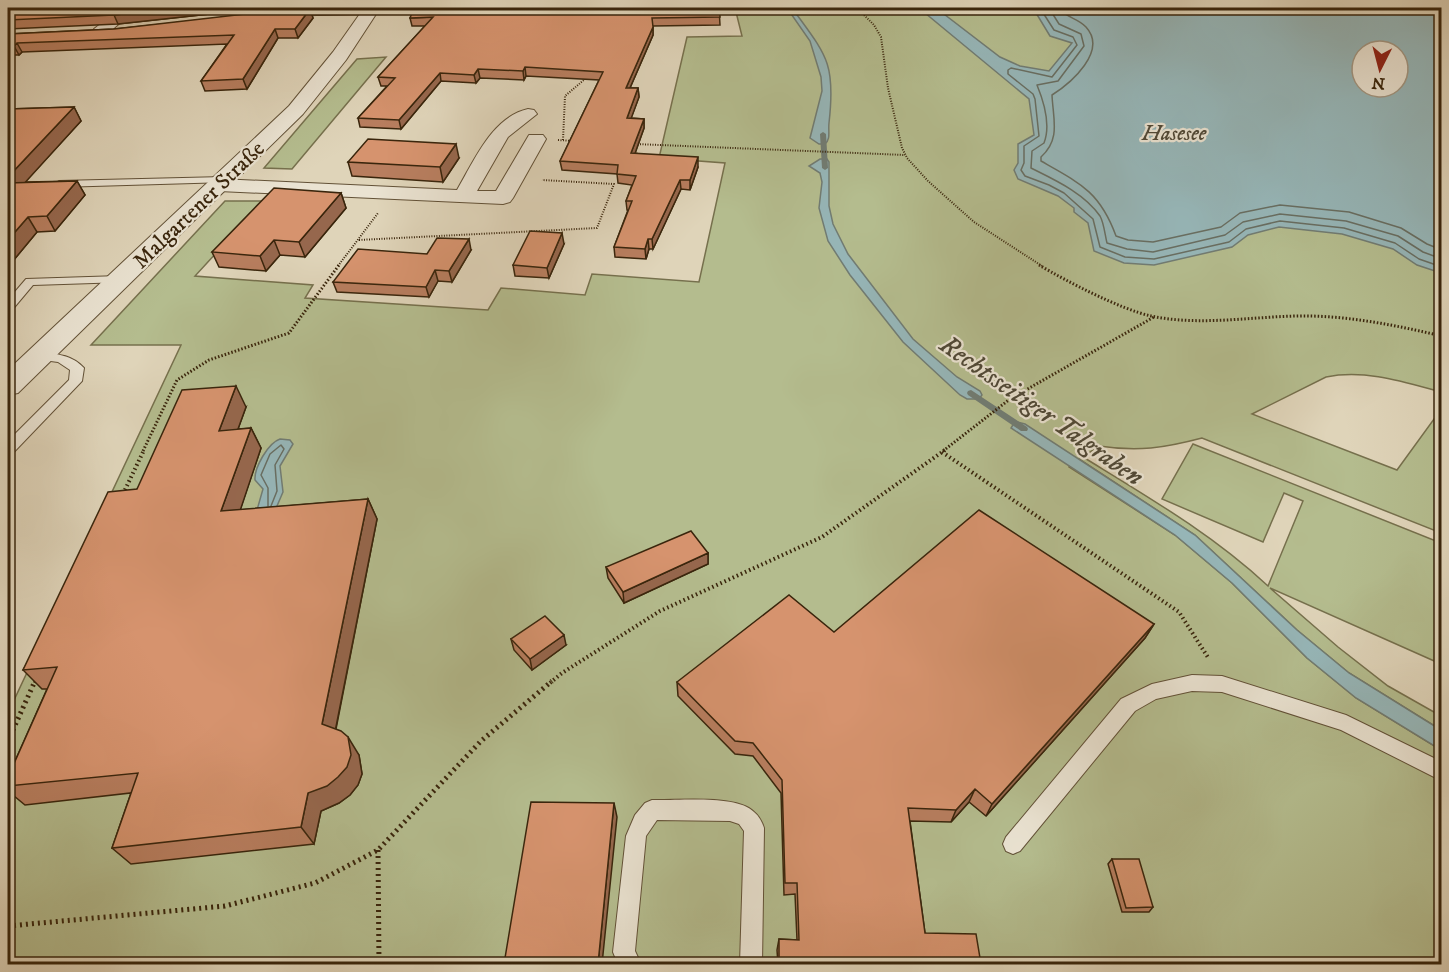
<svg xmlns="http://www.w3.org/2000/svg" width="1449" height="972" viewBox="0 0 1449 972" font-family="'IM FELL DW Pica',serif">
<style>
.green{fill:#b4bc8e;stroke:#76704d;stroke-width:1.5;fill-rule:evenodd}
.water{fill:#96b6b8;stroke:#717c73;stroke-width:1.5;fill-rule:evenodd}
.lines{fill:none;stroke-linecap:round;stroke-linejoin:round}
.shore{stroke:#686e62;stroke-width:1.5}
.stream{fill:#717c73;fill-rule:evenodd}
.service-casing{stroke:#625137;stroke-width:2}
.minor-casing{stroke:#625137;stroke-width:2}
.tertiary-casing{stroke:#625137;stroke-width:2}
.path-far3{stroke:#39250c;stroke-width:2;stroke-dasharray:1 1.5;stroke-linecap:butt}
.path-far2{stroke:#39250c;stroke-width:3;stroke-dasharray:1.5 2;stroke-linecap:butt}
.path-far1{stroke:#39250c;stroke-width:4;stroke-dasharray:1.5 3;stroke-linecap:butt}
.path{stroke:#39250c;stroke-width:5;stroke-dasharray:2 4;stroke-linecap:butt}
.service{fill:#eae3d2;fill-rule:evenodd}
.minor{fill:#eae3d2;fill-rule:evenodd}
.tertiary{fill:#eae3d2;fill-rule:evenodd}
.wall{fill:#b87e5f;stroke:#39250c;stroke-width:1.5}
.shaded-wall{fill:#96674d;stroke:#39250c;stroke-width:1.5}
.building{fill:#d6936e;stroke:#39250c;stroke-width:1.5}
.labels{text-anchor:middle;stroke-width:4.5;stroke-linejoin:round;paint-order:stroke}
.far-water-label{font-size:22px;font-style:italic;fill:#504937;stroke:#eae3d2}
.far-street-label{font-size:22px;fill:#39250c;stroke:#eae3d2}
.water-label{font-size:27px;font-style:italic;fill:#504937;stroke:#eae3d2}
</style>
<rect width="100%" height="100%" fill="#dfd4b9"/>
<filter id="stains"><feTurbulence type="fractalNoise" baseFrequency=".00333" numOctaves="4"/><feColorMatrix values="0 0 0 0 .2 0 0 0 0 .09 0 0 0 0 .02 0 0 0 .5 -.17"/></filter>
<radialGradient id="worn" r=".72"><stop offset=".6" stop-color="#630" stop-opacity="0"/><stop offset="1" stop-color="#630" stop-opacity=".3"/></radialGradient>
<!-- green -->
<path class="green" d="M 735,8 L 1441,8 L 1441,392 C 1404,382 1365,369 1326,377 L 1252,414 L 1397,470 L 1437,415 L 1441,399 L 1441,533 L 1202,438 C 1164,448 1138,452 1099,446 L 1083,457 C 1148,497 1212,534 1268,586 L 1303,501 L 1284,493 L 1263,542 L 1162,499 L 1193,444 L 1441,543 L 1441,664 L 1270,588 L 1338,647 L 1388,686 L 1441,716 L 1441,730 L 1349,673 L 1297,630 L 1195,535 L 1079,459 L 1069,467 L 1175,535 L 1232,583 L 1307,658 L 1356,698 L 1441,750 L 1441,964 L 8,964 L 8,713 L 181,345 L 91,345 L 225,201 L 264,201 L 195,276 L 313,285 L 305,298 L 488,310 L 501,288 L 585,295 L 592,274 L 699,282 L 725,163 L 659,158 L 687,37 L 742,36 ZM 1362,51 L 1398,51 L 1398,87 L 1362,87 Z
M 386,57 L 292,169 L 264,168 L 357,59 Z"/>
<!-- water -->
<path class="water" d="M 787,8 L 792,8 C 826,55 836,62 829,123 C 828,131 831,139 825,144 L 819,144 L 810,138 L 822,91 L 821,77 L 810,41 Z
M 919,8 L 936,8 L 1000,57 L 1020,66 L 1049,71 L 1072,43 L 1050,36 L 1033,8 L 1441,8 L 1441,273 L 1417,265 L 1393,249 L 1342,234 L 1279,227 L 1248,235 L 1232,247 L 1154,265 L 1124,263 L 1094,251 L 1088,223 L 1074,212 L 1074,208 L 1058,196 L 1018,179 L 1014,170 L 1018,163 L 1018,144 L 1034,135 L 1029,99 ZM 1362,51 L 1398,51 L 1398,87 L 1362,87 Z
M 820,159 L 827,159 L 829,162 L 829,206 L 833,224 L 848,254 L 913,339 L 957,377 L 980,391 L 982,395 L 979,399 L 967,399 L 960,395 L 903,342 L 850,275 L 828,241 L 819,208 L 822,182 L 820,173 L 809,166 Z
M 1017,422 L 1025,424 L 1195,535 L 1297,630 L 1349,673 L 1441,730 L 1441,750 L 1356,698 L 1307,658 L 1232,583 L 1175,535 L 1011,428 L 1014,423 Z
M 280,439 L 290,440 L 293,444 L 280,466 L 283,492 L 274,513 L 257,510 L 263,489 L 255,480 C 254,468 268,443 280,439 Z"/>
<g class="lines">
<!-- shore -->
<path class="shore" d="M 1040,8 L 1054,30 L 1073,37 L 1077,45 L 1052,77 L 1011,68 L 1008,70 L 1008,74 L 1033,94 L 1035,99 L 1039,136 L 1024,146 L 1024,163 L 1021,170 L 1025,176 L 1049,185 L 1064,193 L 1093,219 L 1100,247 L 1125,257 L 1154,259 L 1229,242 L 1246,229 L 1280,221 L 1344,228 L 1395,243 L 1419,259 L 1442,267
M 1049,8 L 1059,24 L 1081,34 L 1084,46 L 1058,81 L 1037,85 C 1044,102 1051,125 1044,143 L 1032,151 L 1031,168 C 1055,180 1084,193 1100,216 C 1104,223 1105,235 1107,243 L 1127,249 L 1153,252 L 1225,235 L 1243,222 L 1280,214 L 1346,221 L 1398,236 L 1423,252 L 1442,259
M 1059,8 C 1066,18 1078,18 1086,27 C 1108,51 1071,83 1052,95 C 1053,119 1061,139 1041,157 L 1041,161 C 1080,183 1100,192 1116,236 L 1128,240 L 1153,242 L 1221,227 L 1240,213 L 1280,205 L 1349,212 L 1401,228 L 1427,244 L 1442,250
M 268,506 L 268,488 L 261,475 L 270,454 L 281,445 L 284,449 L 275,465 L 277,491 L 271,506"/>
<!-- stream -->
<path class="stream" d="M 823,132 L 826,134 L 828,168 L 825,170 L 822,168 L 820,134 Z
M 971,390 L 1027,427 L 1028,429 L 1027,431 L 1021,431 L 968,395 L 967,393 L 968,391 Z"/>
<defs>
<path id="service" d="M 224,177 L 228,178 L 228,182 L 59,187 L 54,184 L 59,181 Z
M 120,276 L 124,278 L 124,282 L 33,285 L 12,310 L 8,311 L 8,300 L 26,279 Z
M 41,352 C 57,354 72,355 84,368 L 82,381 L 13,453 L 8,454 L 8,441 L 69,380 L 70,370 L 58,362 L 36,359 L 35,356 L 36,353 Z
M 1192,675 L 1222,676 L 1346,715 L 1442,762 L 1442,781 L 1341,730 L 1222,692 L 1192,691 L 1156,699 L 1135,711 L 1020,851 L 1013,854 L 1006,851 L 1003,844 L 1006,837 L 1121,699 L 1152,684 Z
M 652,800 C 676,801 737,794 754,812 C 759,816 762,822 764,828 L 762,964 L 740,964 L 744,831 L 739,824 L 730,821 L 657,820 L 646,836 L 635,951 L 641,964 L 618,964 L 613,952 L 626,836 L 635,815 L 645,803 Z"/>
<path id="minor" d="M 121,8 L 137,8 L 106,35 L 94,35 L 92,32 L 94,29 Z
M 269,8 L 486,8 L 479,12 L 264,16 L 261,13 L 264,10 Z
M 528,109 L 534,110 L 537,114 L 508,137 L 477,191 L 496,191 L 529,135 L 543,135 L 546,139 L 513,198 L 510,202 L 503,204 L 219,191 L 212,189 L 209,185 L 212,181 L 219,179 L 457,190 C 474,161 492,117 528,109 Z"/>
<path id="tertiary" d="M 364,8 L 380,8 L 346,60 L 303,114 L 18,393 L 8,395 L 8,370 L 289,106 L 333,52 Z"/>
</defs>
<!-- service casing -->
<use href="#service" class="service-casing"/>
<!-- minor casing -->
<use href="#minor" class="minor-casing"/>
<!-- tertiary casing -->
<use href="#tertiary" class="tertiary-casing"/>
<!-- path-far3 -->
<path class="path-far3" d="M 857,8 L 874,25 L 881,37 L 888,88 L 902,148 L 907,158 L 928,181 L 974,222 L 1042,266
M 558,140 L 574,141
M 563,140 L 565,96 L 585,79 L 585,75
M 635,144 L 905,155
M 359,240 L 597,228 L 614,184 L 542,180
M 338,266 L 378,213"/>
<!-- path-far2 -->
<path class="path-far2" d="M 1039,265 C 1068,282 1120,309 1151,316 C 1203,327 1259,315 1311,316 C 1355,317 1399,326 1442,336
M 143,451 L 177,380 L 209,360 L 289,333 L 339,265
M 943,451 L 1010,399 L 1154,317"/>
<!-- path-far1 -->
<path class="path-far1" d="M 942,452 L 1179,612 L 1209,659
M 123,494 L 144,450
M 35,683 L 36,680
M 550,683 L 562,673 L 660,611 L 822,537 L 945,450"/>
<!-- path -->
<path class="path" d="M 8,741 L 35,681
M 378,850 L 379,964
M 8,926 L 225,906 L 315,883 L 378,850 L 481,741 L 552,681"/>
<!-- service -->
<use href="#service" class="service"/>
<!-- minor -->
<use href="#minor" class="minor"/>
<!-- tertiary -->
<use href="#tertiary" class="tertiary"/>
</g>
<!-- wall -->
<path class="wall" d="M 8,8 L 266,8 L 118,24 L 8,29 Z
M 719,8 L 720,25 L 653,26 L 653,35 L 630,88 L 638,88 L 639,97 L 631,118 L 644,119 L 644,128 L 635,153 L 698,167 L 690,190 L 681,189 L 653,249 L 649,249 L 646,259 L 615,257 L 614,247 L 628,210 L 627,210 L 626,201 L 632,185 L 618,183 L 617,174 L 562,170 L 560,161 L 599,80 L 526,76 L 524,80 L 480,78 L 476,83 L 441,81 L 401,129 L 360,127 L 358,118 L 387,86 L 381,86 L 378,77 L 425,26 L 412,26 L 410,18 Z
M 310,9 L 313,18 L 298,38 L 278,38 L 247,89 L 205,91 L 201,81 L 227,44 L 22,52 L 19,55 L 8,55 L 8,34 L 114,29 Z
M 74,107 L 81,121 L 25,182 L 77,181 L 85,195 L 55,231 L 37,232 L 8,267 L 8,109 Z
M 459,158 L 443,182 L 352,176 L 348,162 Z
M 341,193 L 346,208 L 305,257 L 280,255 L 266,271 L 219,267 L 212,252 Z
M 564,244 L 549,278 L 515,276 L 513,265 Z
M 471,250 L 452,282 L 438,281 L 429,297 L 337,292 L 333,282 L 427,254 Z
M 246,407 L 238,429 L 251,428 L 261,448 L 240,510 L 368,499 L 377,519 L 336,729 L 359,755 L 362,774 L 358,785 L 350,795 L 339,803 L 321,811 L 314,844 L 131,864 L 112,848 L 131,793 L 25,805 L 8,791 L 8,777 L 47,689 L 42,689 L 23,670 L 137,489 Z
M 708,553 L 708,564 L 624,603 L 608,578 L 606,567 Z
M 1154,624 L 1145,638 L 986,816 L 969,802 L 951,822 L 910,821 L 925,933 L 981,964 L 778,964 L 777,950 L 779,939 L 797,940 L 795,894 L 784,895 L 781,793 L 753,756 L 735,754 L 678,696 L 677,682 L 834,632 Z
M 511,639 L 566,645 L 532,670 L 514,650 Z
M 1112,859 L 1153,907 L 1149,912 L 1122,912 L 1108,864 Z"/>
<!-- shaded-wall -->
<path class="shaded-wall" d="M 182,8 L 266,8 L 118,24 L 114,15 Z
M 310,9 L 313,18 L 298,38 L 295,29 Z
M 653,27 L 653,35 L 626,97 L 626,88 Z
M 275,29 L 278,38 L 247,89 L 243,79 Z
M 17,43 L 22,52 L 19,55 L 14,46 Z
M 525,67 L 526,76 L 524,80 L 523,71 Z
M 478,69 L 480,78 L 476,83 L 474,75 Z
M 440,73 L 441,81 L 401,129 L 399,120 Z
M 638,88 L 639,97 L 628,127 L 627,118 Z
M 74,107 L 81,121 L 11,198 L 8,193 L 8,177 Z
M 644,119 L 644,128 L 632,162 L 631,153 Z
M 456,144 L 459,158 L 443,182 L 440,167 Z
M 698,157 L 698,167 L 690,190 L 690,180 Z
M 680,180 L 681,189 L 653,249 L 652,239 Z
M 77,181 L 85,195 L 55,231 L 47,216 Z
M 341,193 L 346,208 L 305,257 L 299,242 Z
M 28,217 L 37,232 L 8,267 L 8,240 Z
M 562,233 L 564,244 L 549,278 L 547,268 Z
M 469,239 L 471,250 L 452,282 L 449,271 Z
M 648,239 L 649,249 L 646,259 L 645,249 Z
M 274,240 L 280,255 L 266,271 L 260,256 Z
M 435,270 L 438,281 L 429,297 L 426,287 Z
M 236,386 L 246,407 L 230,451 L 219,431 Z
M 251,428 L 261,448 L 233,532 L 221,511 Z
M 368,499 L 377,519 L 333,742 L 322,724 Z
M 708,553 L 708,564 L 624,603 L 623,592 Z
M 1154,624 L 1145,638 L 986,816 L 992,804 Z
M 564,635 L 566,645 L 532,670 L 530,659 Z
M 348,737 L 359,755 L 362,774 L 358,785 L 350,795 L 339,803 L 321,811 L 314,844 L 301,827 L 308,793 Z
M 975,789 L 969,802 L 951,822 L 956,810 Z
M 614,803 L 617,817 L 602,964 L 598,964 Z"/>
<!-- building -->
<path class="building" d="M 8,8 L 182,8 L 114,15 L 8,20 Z
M 414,8 L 719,8 L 720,17 L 652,18 L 653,27 L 626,88 L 638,88 L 627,118 L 644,119 L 631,153 L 698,157 L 690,180 L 680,180 L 652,239 L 648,239 L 645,249 L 614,247 L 632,201 L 626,201 L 636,176 L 617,174 L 618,165 L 560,161 L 603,72 L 525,67 L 523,71 L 478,69 L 474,75 L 440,73 L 399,120 L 358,118 L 395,78 L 378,77 L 433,17 L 410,18 Z
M 288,9 L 310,9 L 295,29 L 275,29 L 243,79 L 201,81 L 234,35 L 17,43 L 14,46 L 8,46 L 8,34 L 114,29 Z
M 74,107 L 8,177 L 8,109 Z
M 368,139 L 456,144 L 440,167 L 348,162 Z
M 77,181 L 47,216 L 28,217 L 8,240 L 8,183 Z
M 274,188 L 341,193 L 299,242 L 274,240 L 260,256 L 212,252 Z
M 530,231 L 562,233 L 547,268 L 513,265 Z
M 437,238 L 469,239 L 449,271 L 435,270 L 426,287 L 333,282 L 358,249 L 427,254 Z
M 236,386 L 219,431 L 251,428 L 221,511 L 368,499 L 322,724 L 341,731 L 348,737 L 351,755 L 347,767 L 338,777 L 327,786 L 308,793 L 301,827 L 112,848 L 138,773 L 8,786 L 8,777 L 57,667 L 23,670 L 108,492 L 137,489 L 182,390 Z
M 979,510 L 1154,624 L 992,804 L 975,789 L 956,810 L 908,808 L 925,933 L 976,934 L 981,964 L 779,964 L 779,939 L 799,940 L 797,883 L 785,883 L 782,780 L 753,743 L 735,741 L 677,682 L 789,595 L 834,632 Z
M 691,531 L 708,553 L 623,592 L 606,567 Z
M 545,616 L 564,635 L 530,659 L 511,639 Z
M 531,802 L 614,803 L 598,964 L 504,964 Z
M 1112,859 L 1139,859 L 1153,907 L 1126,908 Z"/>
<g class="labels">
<!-- far-water labels -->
<g class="far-water-label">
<text x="1174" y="140">Hasesee</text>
</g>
<!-- far-street labels -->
<g class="far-street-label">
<text transform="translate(198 204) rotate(-44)" y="8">Malgartener Straße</text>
</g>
<!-- water labels -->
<g class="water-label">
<text transform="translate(1042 410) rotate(35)" y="9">Rechtsseitiger Talgraben</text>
</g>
</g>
<!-- margin -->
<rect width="1449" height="972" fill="none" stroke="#dfd4b9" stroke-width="30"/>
<rect x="9" y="9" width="1431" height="954" fill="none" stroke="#39250c" stroke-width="3"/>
<rect x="15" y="15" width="1419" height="942" fill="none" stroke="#39250c" stroke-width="1.5"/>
<!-- north arrow -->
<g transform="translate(1380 69) rotate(186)"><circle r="28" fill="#eae3d2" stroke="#a39783" stroke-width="1.5"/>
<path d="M0-4.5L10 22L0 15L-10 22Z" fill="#8f2418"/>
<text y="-9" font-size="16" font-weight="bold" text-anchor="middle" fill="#39250c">N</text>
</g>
<rect width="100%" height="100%" filter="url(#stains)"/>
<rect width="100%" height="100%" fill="url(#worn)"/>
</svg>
